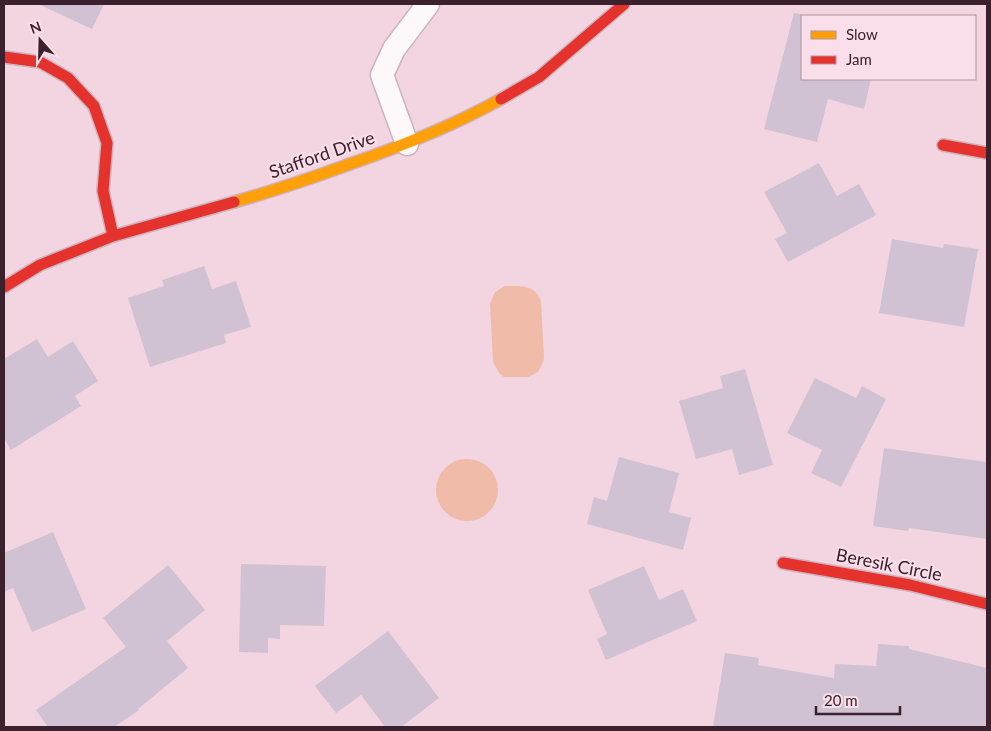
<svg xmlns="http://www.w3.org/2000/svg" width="991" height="731" viewBox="0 0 991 731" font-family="Lato,sans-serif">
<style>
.green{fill:#f0bba9}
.building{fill:#d1c2d3}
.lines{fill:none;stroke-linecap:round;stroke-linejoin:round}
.street-casing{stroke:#ccb3be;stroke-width:25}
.slow-casing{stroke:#ccb3be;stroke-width:14}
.jam-casing{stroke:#ccb3be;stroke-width:14}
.street{stroke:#fdf9fa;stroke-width:22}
.slow{stroke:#ff9f0a;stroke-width:11}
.jam{stroke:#e5322d;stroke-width:11}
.labels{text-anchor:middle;stroke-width:4;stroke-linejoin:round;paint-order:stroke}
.street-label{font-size:18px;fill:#3a212d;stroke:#fadfea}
</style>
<rect width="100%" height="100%" fill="#f2d5e1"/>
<!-- green -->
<path class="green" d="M 505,286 C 520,286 535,284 541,301 L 544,358 L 543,362 L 538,372 L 528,377 L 504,377 L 499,373 L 493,362 L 490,304 L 495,292 Z
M436 490a31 31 0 1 1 62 0a31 31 0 1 1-62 0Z"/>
<!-- building -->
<path class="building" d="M 38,4 L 104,4 L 92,29 Z
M 794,13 L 802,14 L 802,79 L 871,79 L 864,109 L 828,99 L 817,142 L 764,129 Z
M 819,163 L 837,196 L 859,184 L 876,215 L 788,262 L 775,239 L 787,233 L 764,192 Z
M 892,239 L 943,248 L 944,244 L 978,249 L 964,327 L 879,313 Z
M 204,266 L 212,289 L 236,281 L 251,327 L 224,335 L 226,343 L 150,367 L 128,298 L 164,286 L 162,280 Z
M 37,339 L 48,357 L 73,341 L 98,381 L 75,396 L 81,406 L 11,450 L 4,438 L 4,359 Z
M 745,369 L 773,465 L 739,475 L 732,449 L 696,459 L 679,401 L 723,388 L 720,376 Z
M 815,378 L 856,398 L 862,386 L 886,399 L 841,487 L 811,473 L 822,450 L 787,433 Z
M 884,448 L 987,462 L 987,539 L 909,528 L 908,531 L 873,526 Z
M 619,457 L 679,473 L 669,512 L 691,518 L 683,550 L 587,524 L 594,497 L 607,501 Z
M 53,532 L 86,609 L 32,632 L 13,588 L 4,592 L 4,553 Z
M 241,564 L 326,566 L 324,626 L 280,625 L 280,639 L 268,638 L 268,653 L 239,652 Z
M 168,565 L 205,610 L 167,641 L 188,668 L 138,709 L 139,710 L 114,727 L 48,727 L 36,710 L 126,647 L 103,618 Z
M 644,566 L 659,600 L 683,589 L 697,621 L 606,660 L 597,639 L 607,634 L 588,590 Z
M 388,631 L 439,698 L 401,727 L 385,727 L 361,695 L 336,713 L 315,686 Z
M 878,644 L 909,646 L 909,649 L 987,668 L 987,727 L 713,727 L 725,653 L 759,658 L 758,665 L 834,678 L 835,664 L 876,666 Z"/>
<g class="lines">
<defs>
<path id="street" d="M 407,144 L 382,75 L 394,49 L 428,4"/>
<path id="slow" d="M 234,202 C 273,191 312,178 350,164 C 402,146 453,126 501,99"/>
<path id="jam" d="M 4,57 L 40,62 L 68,78 L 94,106 L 107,143 L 103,191 L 113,236
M 501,99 L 539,77 L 624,4
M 943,145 L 987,153
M 4,287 L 40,265 L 113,236 L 234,202
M 783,563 L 910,585 L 987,604"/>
</defs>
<!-- street casing -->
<use href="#street" class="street-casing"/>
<!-- slow casing -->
<use href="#slow" class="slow-casing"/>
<!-- jam casing -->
<use href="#jam" class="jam-casing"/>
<!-- street -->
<use href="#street" class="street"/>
<!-- slow -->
<use href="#slow" class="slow"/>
<!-- jam -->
<use href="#jam" class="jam"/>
</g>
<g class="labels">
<!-- street labels -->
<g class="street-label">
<text transform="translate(322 155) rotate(-19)" y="6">Stafford Drive</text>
<text transform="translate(889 565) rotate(11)" y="6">Beresik Circle</text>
</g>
</g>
<!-- border -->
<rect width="991" height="731" fill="none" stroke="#3a212d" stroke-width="10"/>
<!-- legend -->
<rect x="801" y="15" width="175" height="65" fill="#fadfea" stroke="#ad939e"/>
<rect x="811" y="31" width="25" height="8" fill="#ff9f0a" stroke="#ad939e"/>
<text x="846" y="40" font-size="15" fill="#3a212d">Slow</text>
<rect x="811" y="56" width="25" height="8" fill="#e5322d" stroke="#ad939e"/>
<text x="846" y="65" font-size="15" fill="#3a212d">Jam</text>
<!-- north arrow -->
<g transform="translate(40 40) rotate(340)" stroke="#fadfea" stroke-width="4" paint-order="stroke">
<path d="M0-4L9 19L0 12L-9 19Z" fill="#3a212d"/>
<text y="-8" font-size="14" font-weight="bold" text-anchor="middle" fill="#3a212d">N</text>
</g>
<!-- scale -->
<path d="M816 706v8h84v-8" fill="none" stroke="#3a212d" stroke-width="2.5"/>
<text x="824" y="706" font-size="15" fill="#3a212d" stroke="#fadfea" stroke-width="4" paint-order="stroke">20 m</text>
</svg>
